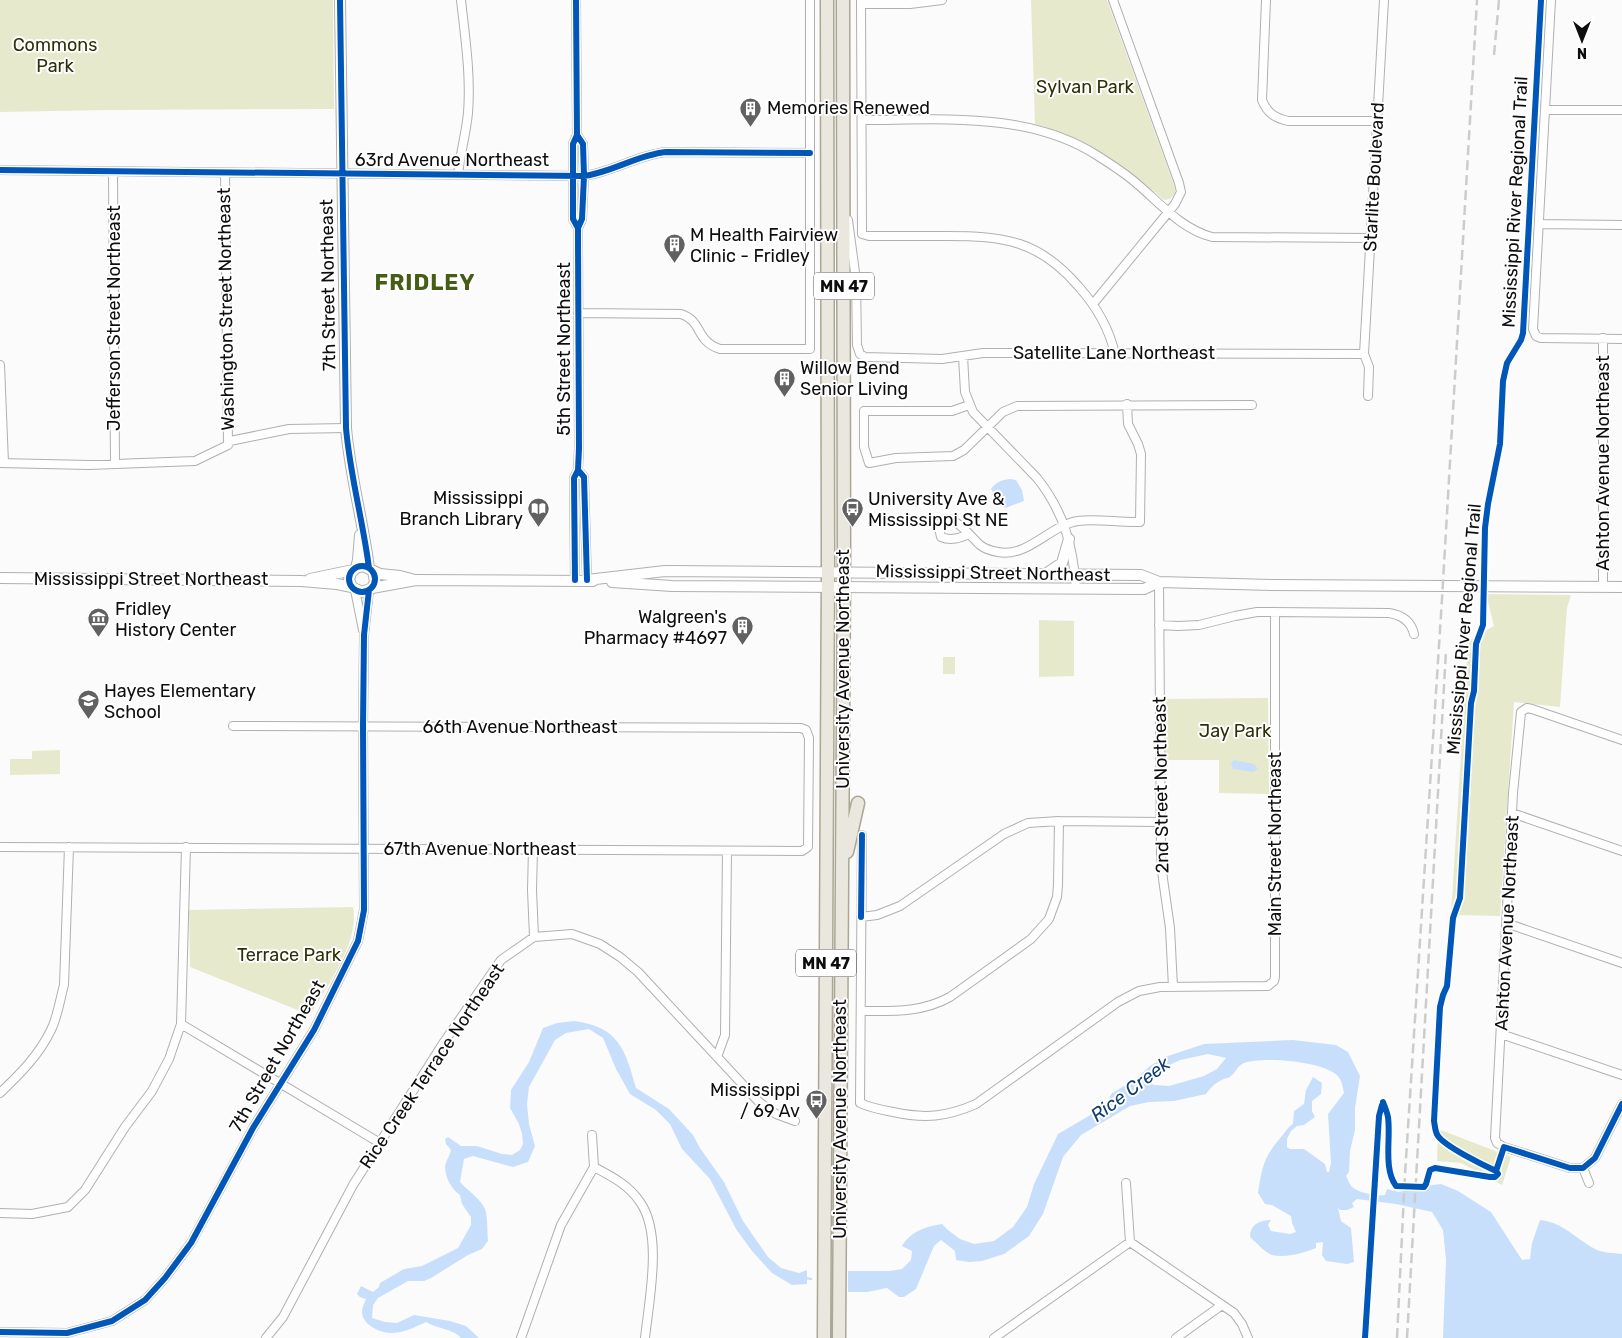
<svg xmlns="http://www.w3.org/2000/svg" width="1622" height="1338" viewBox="0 0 1622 1338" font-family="Rubik,sans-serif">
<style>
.green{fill:#e7e9cd}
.water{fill:#c8dffc;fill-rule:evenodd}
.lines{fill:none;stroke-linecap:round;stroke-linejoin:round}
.stream{stroke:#c8dffc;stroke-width:2.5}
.minor-casing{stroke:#b0b0b0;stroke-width:10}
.tertiary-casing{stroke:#b0b0b0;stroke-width:12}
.primary-casing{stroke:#aba695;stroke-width:15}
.minor{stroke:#fefefe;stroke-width:8}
.tertiary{stroke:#fefefe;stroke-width:10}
.primary{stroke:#eae7de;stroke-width:12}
.rail{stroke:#ccc;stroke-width:2.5;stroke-dasharray:10 5;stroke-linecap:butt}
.cycleway-casing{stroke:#fff;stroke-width:9}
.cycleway{stroke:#0057b8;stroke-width:6}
.labels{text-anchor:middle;stroke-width:4;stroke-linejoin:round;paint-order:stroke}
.shield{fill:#fff;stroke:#565656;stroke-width:1}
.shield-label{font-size:16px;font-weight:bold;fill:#0e0e0e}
.park-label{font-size:18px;fill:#2e3006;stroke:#fff}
.poi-label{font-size:18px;fill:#0e0e0e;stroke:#fff;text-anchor:start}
.street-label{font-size:18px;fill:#0e0e0e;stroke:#fff}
.water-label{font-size:19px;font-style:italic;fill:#113e70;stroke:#fff}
.district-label{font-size:22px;font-weight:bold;letter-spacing:1px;fill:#455d15;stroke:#fff}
</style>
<rect width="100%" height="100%" fill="#fbfbfb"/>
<!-- green -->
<path class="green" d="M 0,0 L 333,0 L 334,109 L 107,110 L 0,112 Z
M 1031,0 L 1107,0 L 1175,188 L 1175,193 L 1170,199 L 1164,200 C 1122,164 1088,140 1035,124 Z
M 1486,594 L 1571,595 L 1567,608 L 1560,707 L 1514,702 L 1500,916 L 1451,915 L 1468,641 L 1494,626 Z
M 1039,620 L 1074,621 L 1074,676 L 1039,677 Z
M 943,657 L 955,657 L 955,674 L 943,674 Z
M 1268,698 L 1269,794 L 1219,793 L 1219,760 L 1165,760 L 1164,699 Z
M 60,750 L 60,774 L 10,775 L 10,759 L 32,759 L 32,751 Z
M 353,907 C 360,942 327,986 310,1015 L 190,967 L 189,910 Z
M 1438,1129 L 1511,1157 L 1502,1185 L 1461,1163 L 1437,1161 Z"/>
<!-- water -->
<path class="water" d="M 1010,479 L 1016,480 L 1022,490 L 1024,501 L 1005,508 L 1000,505 L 991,489 C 996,482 1001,480 1010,479 Z
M 1234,760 L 1254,764 L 1258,769 L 1253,772 L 1233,769 L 1231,763 Z
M 574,1021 C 619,1027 625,1049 636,1088 L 669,1109 L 693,1135 L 700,1148 L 724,1182 L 743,1221 L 768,1257 L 781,1268 L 799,1273 L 807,1270 L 807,1284 L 792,1285 L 772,1273 L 752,1251 L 736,1229 L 710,1179 L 682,1149 L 670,1124 L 656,1110 L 630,1094 L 616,1069 L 603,1038 L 589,1029 L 566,1033 L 555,1040 L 529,1087 L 527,1104 L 529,1124 L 535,1146 L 528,1162 L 513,1167 L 473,1156 L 464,1159 L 460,1182 C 468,1191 480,1198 485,1209 C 488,1217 487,1231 488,1241 L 482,1249 L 468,1255 L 431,1278 L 424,1281 L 408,1281 L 378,1298 L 373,1305 L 372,1318 L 385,1322 L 397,1323 L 414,1315 L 450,1321 L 466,1326 L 479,1338 L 461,1338 C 454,1329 437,1329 426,1322 C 415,1327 404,1333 391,1333 C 380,1333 361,1324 362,1311 C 362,1307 365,1303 366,1299 L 360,1297 L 357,1294 L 361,1286 L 373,1292 L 379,1287 L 380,1283 L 404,1269 L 422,1266 L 458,1248 L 471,1225 L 471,1217 L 462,1204 L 460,1195 C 451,1189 445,1177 445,1166 C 446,1161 450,1155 451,1150 L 446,1144 L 445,1139 L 448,1137 L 461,1146 L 477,1146 L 502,1154 L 512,1155 L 520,1150 L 523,1144 L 522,1134 L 519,1124 L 510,1108 L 511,1090 L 529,1062 L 543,1028 L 557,1023 Z
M 1293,1040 L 1336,1045 L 1348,1052 L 1360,1076 L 1355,1108 L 1355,1130 L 1350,1151 L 1349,1172 L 1346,1176 C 1348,1179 1349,1184 1352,1187 C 1359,1193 1376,1196 1385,1195 L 1387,1189 L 1399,1192 L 1418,1187 L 1441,1184 L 1458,1191 L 1491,1212 L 1522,1260 L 1530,1259 L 1532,1243 L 1540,1220 C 1563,1222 1576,1239 1595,1249 C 1602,1253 1614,1253 1622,1254 L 1622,1338 L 1443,1338 L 1446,1260 L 1443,1230 L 1432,1212 L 1396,1204 L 1357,1199 L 1352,1203 L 1354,1207 L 1347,1210 L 1340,1210 L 1338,1208 L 1341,1221 L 1351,1228 L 1354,1262 L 1347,1264 L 1326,1261 L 1322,1255 L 1323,1242 L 1316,1243 L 1316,1248 C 1303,1253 1287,1258 1272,1255 C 1265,1253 1256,1242 1250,1237 C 1250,1225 1259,1220 1271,1220 L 1268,1225 L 1271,1231 L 1290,1234 L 1296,1232 L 1292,1223 L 1291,1216 L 1272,1205 L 1265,1204 L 1258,1193 C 1262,1167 1264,1156 1282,1136 C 1286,1131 1288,1127 1293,1124 L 1294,1111 L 1304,1104 L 1306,1090 L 1313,1077 L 1322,1083 L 1321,1094 L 1312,1101 L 1312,1111 L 1315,1117 L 1304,1125 L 1297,1126 L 1291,1131 L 1287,1139 L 1287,1147 L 1290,1149 L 1304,1149 L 1325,1164 L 1327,1172 L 1329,1172 L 1331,1163 L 1328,1114 L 1344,1093 C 1343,1089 1342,1082 1340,1079 C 1331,1061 1262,1056 1244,1063 C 1237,1066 1236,1072 1231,1076 C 1229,1078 1226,1078 1224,1079 C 1216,1082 1211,1087 1206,1094 L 1174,1101 L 1149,1102 L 1130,1106 L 1081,1135 L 1063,1157 L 1043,1214 L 1029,1236 L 1004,1254 L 982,1261 L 969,1262 L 956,1260 L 955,1251 L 941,1240 L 934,1246 L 916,1289 L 904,1297 L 899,1297 L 887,1288 L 867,1292 L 848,1292 L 848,1271 L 890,1271 L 902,1269 L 911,1260 L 912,1251 L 902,1246 C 911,1231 927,1226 942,1224 L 948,1230 L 960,1239 L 974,1244 L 994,1241 L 1013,1227 L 1027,1207 L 1034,1184 L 1058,1134 L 1104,1107 L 1112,1093 L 1133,1081 L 1150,1066 L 1165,1057 L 1204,1044 ZM 1208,1054 L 1226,1058 L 1217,1069 L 1204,1076 L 1169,1086 L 1155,1085 L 1145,1082 L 1146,1076 L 1180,1060 Z"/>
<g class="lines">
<!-- stream -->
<path class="stream" d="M 805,1278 L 811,1279"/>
<defs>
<path id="minor" d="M 576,0 L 577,135 L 573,144 L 573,219 L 578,228
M 861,0 L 862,234 L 869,236 C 895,236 920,236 946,236 C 1004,236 1039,240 1079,287 C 1096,306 1109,328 1115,354
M 1266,0 L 1262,100 C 1267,113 1275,118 1288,121 L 1377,121
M 1551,0 L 1533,329 L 1536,336 L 1541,338 L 1622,339
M 861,4 L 910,4 L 942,0
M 1545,110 L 1622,110
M 862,120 C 941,120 1029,111 1098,156 C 1109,163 1120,170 1130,178 C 1156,198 1178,228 1212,237 L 1370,238
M 0,170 L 584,176 C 613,172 637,155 666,152 L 810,153
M 113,172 L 115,464
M 225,173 L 228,445
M 458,175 C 460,154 466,134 468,113 C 471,75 465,37 461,0
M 848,220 L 856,280 L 857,345 L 860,354 L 865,357 L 942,359 L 983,353 L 1364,354
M 1539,224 L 1622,225
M 1093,304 L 1175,204 L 1181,192 L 1179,183 L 1113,0
M 578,313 L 681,314 C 703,321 695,341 720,349 L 810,349 L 810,0
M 1364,354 L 1384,0
M 1364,354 L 1369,367 L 1368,396
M 963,356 L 965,392 L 973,412 L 1037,478 C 1064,512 1073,546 1076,588
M 0,365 L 4,463
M 969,405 L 952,411 L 864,411 L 864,447 L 869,463 L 896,458 L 953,456 L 964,450 L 1003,412 L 1017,406 L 1252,405
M 0,463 L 89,465 L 195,461 L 228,445 L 230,441 L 289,429 L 346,428
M 578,470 L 584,477 L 587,580
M 969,534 C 960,538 951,541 941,537 C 940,532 938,526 941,522 C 951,510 973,539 980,545 C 985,549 992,551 998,552 C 1028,558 1050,525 1078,521 C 1095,518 1121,523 1140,522 L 1141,454 L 1138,444 L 1128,424 L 1127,404
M 575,580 L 574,478 L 578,470 L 579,448 L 578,241 L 578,228 L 582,219 L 584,176 L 583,144 L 577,135
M 1159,582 L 1161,855 L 1163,879 L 1170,928 L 1173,987
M 1603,587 L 1603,338
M 355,590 L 363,630
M 1159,625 L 1178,626 L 1199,625 L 1235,616 L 1257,612 L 1389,613 C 1402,615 1411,621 1414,634
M 1622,740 L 1532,709 L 1527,708 L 1521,712 L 1513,793 L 1495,1138 L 1497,1143 L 1504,1147 L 1570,1168 L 1583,1168 L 1595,1158 L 1622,1104
M 1512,813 L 1622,851
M 862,835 L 860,1103 C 871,1108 882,1110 893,1112 C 925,1119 946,1117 976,1104 L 1118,1002 L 1139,991 L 1160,987 L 1268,986 L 1274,981 L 1275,977 L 1275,612
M 0,847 L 802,851 L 808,847 L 809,738 L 806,730 L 801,728 L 233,726
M 533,849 L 532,890 L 534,937
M 861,917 L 877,915 L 900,906 L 1004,834 L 1028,823 L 1059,821 L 1161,822
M 1506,923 L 1622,963
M 861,1011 C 892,1011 921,1013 950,997 L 1031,939 L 1049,919 L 1057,897 L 1058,885 L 1059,821
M 181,1024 L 380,1143
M 1501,1034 L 1622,1075
M 717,1057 L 725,1035 L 727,851
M 0,1093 C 20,1074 39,1055 51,1030 C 58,1016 60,999 64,985 L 69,847
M 594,1167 C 611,1176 629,1185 640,1202 C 663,1234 649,1300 645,1338
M 1583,1168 L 1589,1183
M 1126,1183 L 1130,1242
M 0,1213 L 32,1214 L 68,1207 L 85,1190 L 125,1127 L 152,1091 L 169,1059 L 181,1024 L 186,847
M 0,1332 L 67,1333 L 112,1321 L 145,1300 L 165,1278 L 191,1243 L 253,1128 L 314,1030 L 358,941 L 364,910 L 363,726 L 364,635 L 369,590
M 266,1338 L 283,1317 L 353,1185 L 444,1042 L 501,960 L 534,937 L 572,934 L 600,944 L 620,957 L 638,972 L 759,1102 L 776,1114 L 795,1121
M 521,1338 L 561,1225 L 594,1167 L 592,1135
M 994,1338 L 1130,1242 L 1234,1313 L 1242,1324 L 1248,1338
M 1176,1338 L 1222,1305"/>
<path id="tertiary" d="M 340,0 L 346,428 C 350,475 363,521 369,568
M 356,568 L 358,560 L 360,535
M 373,571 L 375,582 L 372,588 L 362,592 L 352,587 L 349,580 L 351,573 L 356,568 L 363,566 L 380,574 L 400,576 L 415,580
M 1047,573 L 1062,563 L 1069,539
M 0,578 L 301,581 L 337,584 L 352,587
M 310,579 L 353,570
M 587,580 L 665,571 L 1141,575 L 1159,582 L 1272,585 L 1622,587
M 612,582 L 672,586 L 1144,589 L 1159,582
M 372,588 L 416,580 L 593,581"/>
<path id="primary" d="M 847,852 L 858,803
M 824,1338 L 828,572 L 827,0
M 839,1338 L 844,572 L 843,0"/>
</defs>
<!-- minor casing -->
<use href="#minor" class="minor-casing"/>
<!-- tertiary casing -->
<use href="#tertiary" class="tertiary-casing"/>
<!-- primary casing -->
<use href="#primary" class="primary-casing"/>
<!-- minor -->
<use href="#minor" class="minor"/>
<!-- tertiary -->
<use href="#tertiary" class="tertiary"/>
<!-- primary -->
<use href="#primary" class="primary"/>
<!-- rail -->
<path class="rail" d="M 1494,55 L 1499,0
M 1397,1338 L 1405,1174 L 1442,599 L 1477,0
M 1407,1338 L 1446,651"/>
<defs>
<path id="cycleway" d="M 340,0 L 346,428 C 350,475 363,521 369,568
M 576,0 L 577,135 L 573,144 L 573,219 L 578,228
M 0,170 L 584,176 C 613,172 637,155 666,152 L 810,153
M 578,470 L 584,477 L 587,580
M349 579a13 13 0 1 1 26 0a13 13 0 1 1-26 0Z
M 575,580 L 574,478 L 578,470 L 579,448 L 578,241 L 578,228 L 582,219 L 584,176 L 583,144 L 577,135
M 861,917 L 862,835
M 1383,1102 C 1385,1107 1387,1112 1388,1117 C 1391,1139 1383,1168 1396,1186 L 1424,1187 L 1426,1184 L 1430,1170 L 1435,1168 L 1490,1177 L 1495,1177 L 1498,1174 L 1496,1171 L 1504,1147 L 1570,1168 L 1583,1168 L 1595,1158 L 1622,1104
M 1496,1171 C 1483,1165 1446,1147 1438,1136 C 1435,1132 1435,1126 1434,1121 L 1440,1007 L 1443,995 L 1447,986 L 1453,918 L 1460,898 L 1471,703 L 1474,691 L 1476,644 L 1483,625 L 1485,528 L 1488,504 L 1500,444 L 1503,381 L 1507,363 L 1521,340 L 1523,333 L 1541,0
M 0,1332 L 67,1333 L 112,1321 L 145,1300 L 165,1278 L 191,1243 L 253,1128 L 314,1030 L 358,941 L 364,910 L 363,726 L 364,635 L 369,590
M 1365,1338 L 1379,1116 L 1382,1105"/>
</defs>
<!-- cycleway casing -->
<use href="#cycleway" class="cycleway-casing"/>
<!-- cycleway -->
<use href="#cycleway" class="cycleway"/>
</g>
<!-- icons -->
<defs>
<symbol id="building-pin" viewBox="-11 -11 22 30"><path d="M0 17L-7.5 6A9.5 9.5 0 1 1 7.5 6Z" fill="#616161" stroke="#fff"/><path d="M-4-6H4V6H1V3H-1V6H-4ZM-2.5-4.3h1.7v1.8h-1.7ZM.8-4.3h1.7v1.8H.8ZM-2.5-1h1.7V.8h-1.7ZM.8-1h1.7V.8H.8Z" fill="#fff"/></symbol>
<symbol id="library-pin" viewBox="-11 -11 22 30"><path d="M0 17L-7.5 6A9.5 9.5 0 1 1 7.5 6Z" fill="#616161" stroke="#fff"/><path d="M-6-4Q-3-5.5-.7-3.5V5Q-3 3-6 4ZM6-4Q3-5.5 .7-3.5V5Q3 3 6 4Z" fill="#fff"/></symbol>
<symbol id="bus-pin" viewBox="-11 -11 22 30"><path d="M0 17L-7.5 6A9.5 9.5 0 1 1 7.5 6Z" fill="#616161" stroke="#fff"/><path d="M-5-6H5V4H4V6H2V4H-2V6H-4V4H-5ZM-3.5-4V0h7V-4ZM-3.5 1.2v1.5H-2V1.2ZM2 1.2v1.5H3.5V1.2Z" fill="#fff"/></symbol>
<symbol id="museum-pin" viewBox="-11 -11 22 30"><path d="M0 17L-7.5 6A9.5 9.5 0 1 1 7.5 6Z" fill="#616161" stroke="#fff"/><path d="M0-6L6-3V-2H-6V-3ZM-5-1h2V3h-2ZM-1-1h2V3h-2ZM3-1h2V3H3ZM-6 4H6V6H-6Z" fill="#fff"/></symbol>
<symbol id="school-pin" viewBox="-11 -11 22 30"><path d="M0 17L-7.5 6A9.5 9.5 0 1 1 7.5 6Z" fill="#616161" stroke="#fff"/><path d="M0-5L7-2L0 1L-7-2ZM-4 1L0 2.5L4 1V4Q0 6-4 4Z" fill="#fff"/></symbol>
</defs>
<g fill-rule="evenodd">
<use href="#building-pin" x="738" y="96" width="25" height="34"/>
<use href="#building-pin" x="662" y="232" width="25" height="34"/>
<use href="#building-pin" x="772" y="366" width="25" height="34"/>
<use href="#library-pin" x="526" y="496" width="25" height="34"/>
<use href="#bus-pin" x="840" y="496" width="25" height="34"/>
<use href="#museum-pin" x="86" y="606" width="25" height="34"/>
<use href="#building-pin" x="730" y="614" width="25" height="34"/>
<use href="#school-pin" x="76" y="688" width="25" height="34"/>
<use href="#bus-pin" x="804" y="1088" width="25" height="34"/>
</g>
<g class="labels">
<!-- shield labels -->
<g class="shield">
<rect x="814" y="272.5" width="60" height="27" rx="4"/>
<rect x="796" y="949.5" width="60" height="27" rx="4"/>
</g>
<g class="shield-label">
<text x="844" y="292">MN 47</text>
<text x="826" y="969">MN 47</text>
</g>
<!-- park labels -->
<g class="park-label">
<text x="55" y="51">Commons<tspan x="55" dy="21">Park</tspan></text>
<text x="1085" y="93">Sylvan Park</text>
<text x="1235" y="737">Jay Park</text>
<text x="289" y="961">Terrace Park</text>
</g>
<!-- poi labels -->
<g class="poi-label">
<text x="767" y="114">Memories Renewed</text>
<text x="690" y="241">M Health Fairview<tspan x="690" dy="21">Clinic - Fridley</tspan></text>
<text x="800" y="374">Willow Bend<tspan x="800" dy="21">Senior Living</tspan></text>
<text x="523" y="504" text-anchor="end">Mississippi<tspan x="523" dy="21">Branch Library</tspan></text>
<text x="868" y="505">University Ave &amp;<tspan x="868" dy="21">Mississippi St NE</tspan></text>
<text x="115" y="615">Fridley<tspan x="115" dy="21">History Center</tspan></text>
<text x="727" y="623" text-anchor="end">Walgreen's<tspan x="727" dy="21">Pharmacy #4697</tspan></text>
<text x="104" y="697">Hayes Elementary<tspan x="104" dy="21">School</tspan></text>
<text x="800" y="1096" text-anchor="end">Mississippi<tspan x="800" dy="21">/ 69 Av</tspan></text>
</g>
<!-- street labels -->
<g class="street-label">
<text x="452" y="166">63rd Avenue Northeast</text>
<text transform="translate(1374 177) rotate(-87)" y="6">Starlite Boulevard</text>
<text transform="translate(1515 202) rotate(-87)" y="6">Mississippi River Regional Trail</text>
<text transform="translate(328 285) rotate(-91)" y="6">7th Street Northeast</text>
<text transform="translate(226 309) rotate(-91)" y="6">Washington Street Northeast</text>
<text transform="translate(114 318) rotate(-90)" y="6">Jefferson Street Northeast</text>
<text transform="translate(564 349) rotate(-90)" y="6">5th Street Northeast</text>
<text x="1114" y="359">Satellite Lane Northeast</text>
<text transform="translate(1603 463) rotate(-90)" y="6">Ashton Avenue Northeast</text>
<text transform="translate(993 573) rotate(1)" y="6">Mississippi Street Northeast</text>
<text x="151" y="585">Mississippi Street Northeast</text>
<text transform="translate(1464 629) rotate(-85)" y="6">Mississippi River Regional Trail</text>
<text transform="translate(843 669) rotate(-90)" y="6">University Avenue Northeast</text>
<text x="520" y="733">66th Avenue Northeast</text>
<text transform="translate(1161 785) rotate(-91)" y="6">2nd Street Northeast</text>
<text transform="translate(1275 844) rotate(-90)" y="6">Main Street Northeast</text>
<text x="480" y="855">67th Avenue Northeast</text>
<text transform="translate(1507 923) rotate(-87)" y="6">Ashton Avenue Northeast</text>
<text transform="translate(277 1056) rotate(-60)" y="6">7th Street Northeast</text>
<text transform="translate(432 1066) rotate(-56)" y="6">Rice Creek Terrace Northeast</text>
<text transform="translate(840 1119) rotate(-90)" y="6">University Avenue Northeast</text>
</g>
<!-- water labels -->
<g class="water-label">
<text transform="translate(1130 1089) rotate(-37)" y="7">Rice Creek</text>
</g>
<!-- district labels -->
<g class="district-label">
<text x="425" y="290">FRIDLEY</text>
</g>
</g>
<!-- north arrow -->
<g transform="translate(1582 40) rotate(180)" stroke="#ffffff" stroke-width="4" paint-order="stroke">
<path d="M0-4L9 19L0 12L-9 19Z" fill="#0e0e0e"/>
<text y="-8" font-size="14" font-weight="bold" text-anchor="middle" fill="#0e0e0e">N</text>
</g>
</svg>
